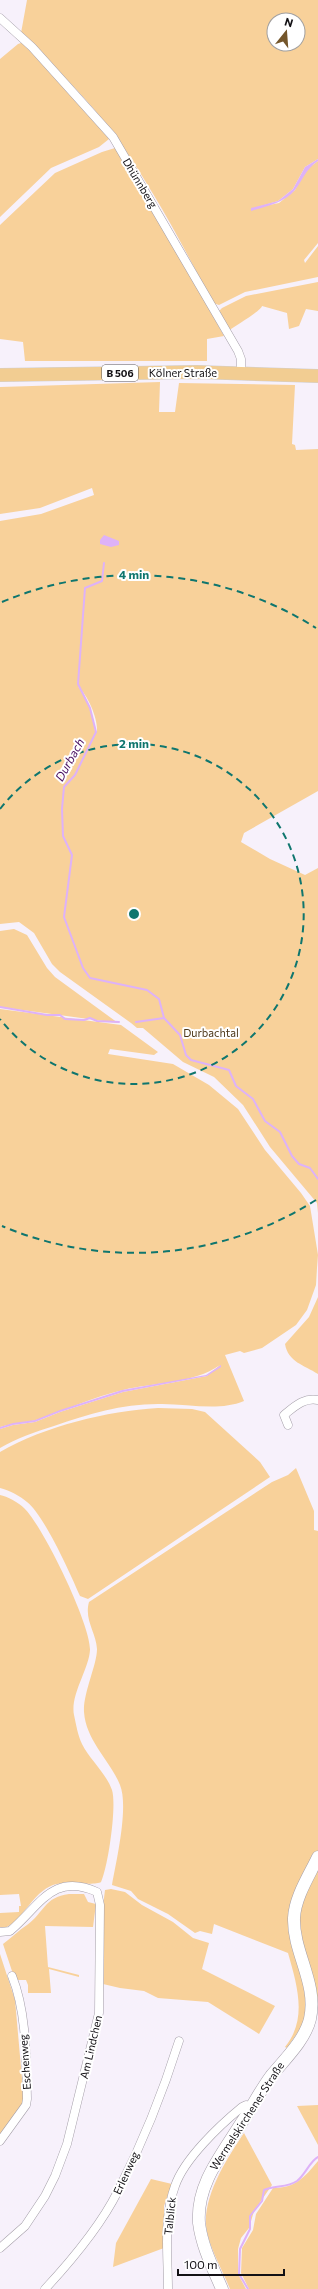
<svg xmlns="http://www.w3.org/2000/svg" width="318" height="2289" viewBox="0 0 318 2289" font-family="Commissioner,sans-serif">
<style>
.green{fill:#f8d19a;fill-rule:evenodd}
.water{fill:#deb2f8}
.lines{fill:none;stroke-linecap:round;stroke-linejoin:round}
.stream{stroke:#deb2f8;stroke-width:2}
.street-casing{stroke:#a49ea8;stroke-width:9}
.secondary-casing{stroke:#a49ea8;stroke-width:13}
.primary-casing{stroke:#d0cfd0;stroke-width:14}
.street{stroke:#fff;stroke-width:8}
.secondary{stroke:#fff;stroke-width:12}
.primary{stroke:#f2cd92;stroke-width:13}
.ring{fill:none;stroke:#0f766e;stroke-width:2;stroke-dasharray:7 5}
.labels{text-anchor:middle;stroke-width:4;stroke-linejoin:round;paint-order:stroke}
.shield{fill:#fff;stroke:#5a585b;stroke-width:1}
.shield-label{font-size:10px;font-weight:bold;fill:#131115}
.street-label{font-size:11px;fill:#131115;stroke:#fff}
.park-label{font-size:11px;fill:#4c3718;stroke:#fff}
.water-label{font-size:12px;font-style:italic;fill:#4a1163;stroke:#fff}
.centre{fill:#0f766e;stroke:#fff;stroke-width:2}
.ring-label{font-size:12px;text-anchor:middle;font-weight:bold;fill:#0f766e;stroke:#fff;stroke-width:4;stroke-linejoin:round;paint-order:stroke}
</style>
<rect width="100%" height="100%" fill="#f7f1fb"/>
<!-- green -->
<path class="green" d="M 27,0 L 318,0 L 318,159 L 305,167 L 293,189 L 278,201 L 251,209 L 279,203 L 295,190 L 307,169 L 318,161 L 318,243 L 304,260 L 305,263 L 318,246 L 318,277 L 245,292 L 219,305 L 213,303 C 183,246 153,188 115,136 C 88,98 53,66 21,33 ZM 274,20 L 298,20 L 298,44 L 274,44 Z
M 24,42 L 93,118 L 109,139 L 99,147 L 51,168 L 0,217 L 0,59 L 18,44 Z
M 115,148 L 188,270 L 224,336 L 207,339 L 207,361 L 25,361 L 23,342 L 0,339 L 0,225 L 55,173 L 102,152 Z
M 318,282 L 318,311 L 306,309 L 299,326 L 289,329 L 287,313 L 262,306 C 261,311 235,326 228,331 L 219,311 L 222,308 L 246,296 Z
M 160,382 L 159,412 L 175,412 L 179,383 L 295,385 L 292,444 L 295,445 L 296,450 L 318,449 L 318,791 L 244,833 L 241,842 L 270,859 L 305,875 L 318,868 L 318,1213 L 317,1203 L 270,1147 L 243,1105 L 214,1077 L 183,1062 L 143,1028 L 137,1028 L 131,1023 L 60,972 L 52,964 L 34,933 L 19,922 L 0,924 L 0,521 L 41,514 L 94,495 L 92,488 L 40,508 L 0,514 L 0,387 ZM 78,686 C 88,696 98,718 97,732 L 95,732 C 95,716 86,700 78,686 Z
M 14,929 L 27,935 L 47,968 L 55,977 L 118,1023 L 0,1007 L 0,931 Z
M 0,1009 L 121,1025 L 158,1052 L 154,1055 L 110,1049 L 108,1054 L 173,1064 L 209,1085 L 238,1109 L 265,1150 L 301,1193 L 310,1206 L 318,1255 L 317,1268 L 316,1285 L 307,1310 L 296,1325 L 262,1348 L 244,1353 L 240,1351 L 225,1355 L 244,1401 C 218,1412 185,1403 158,1404 C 121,1404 89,1414 54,1426 C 35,1432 17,1438 0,1448 L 0,1429 L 13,1425 L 35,1422 L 60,1412 L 123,1392 L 207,1376 L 220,1365 C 193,1384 155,1382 123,1390 C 93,1397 65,1410 36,1420 C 24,1423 12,1423 0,1427 Z
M 318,1297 L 318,1374 C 304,1365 288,1362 285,1344 L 309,1317 Z
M 158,1408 L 192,1409 L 205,1412 L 260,1462 L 270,1477 L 88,1599 L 80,1596 C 71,1575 44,1515 27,1502 C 20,1496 9,1490 0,1488 L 0,1452 C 45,1426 107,1411 158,1408 Z
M 296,1468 L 314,1511 L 314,1530 L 318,1531 L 318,1850 L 296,1897 L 304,1974 L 306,2020 L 287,2048 L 285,2047 C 308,2019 297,1985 288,1953 L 214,1924 L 212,1934 L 200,1931 L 195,1933 L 168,1914 L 138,1899 L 131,1891 L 112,1885 C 116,1862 129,1807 120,1785 C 110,1760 86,1741 84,1712 C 83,1693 97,1665 97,1649 C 96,1632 84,1620 89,1602 L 272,1482 L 288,1475 Z
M 0,1495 C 7,1496 19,1503 24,1508 C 43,1526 91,1625 90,1650 C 89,1669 70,1695 74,1715 C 76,1724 78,1736 82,1744 C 90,1760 106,1773 112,1790 C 117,1806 108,1867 101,1882 C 96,1886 65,1881 53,1885 C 32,1893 24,1919 5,1928 L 0,1927 L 0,1913 L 19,1912 L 19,1906 L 21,1906 L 19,1894 L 0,1895 Z
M 318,1863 L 318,2009 L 302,1949 L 298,1911 Z
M 111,1889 L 125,1892 L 142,1905 L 173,1922 L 193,1938 L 209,1943 L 202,1969 L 275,2006 L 259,2034 L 208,2002 L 158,1998 L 144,1991 L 120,1988 L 103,1984 L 103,1906 L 105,1890 Z
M 69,1894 L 84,1894 L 88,1902 L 96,1904 L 93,1927 L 45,1926 L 48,1967 L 79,1975 L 79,1977 L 49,1969 L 51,1993 L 28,1993 L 28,1985 L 26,1980 L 15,1980 L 3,1944 C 11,1938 19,1930 27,1925 C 44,1913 44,1897 69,1894 Z
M 0,1954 L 15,2000 L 24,2101 L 0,2135 Z
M 318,2105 L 318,2145 L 297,2106 Z
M 244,2133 L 272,2185 L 254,2211 L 249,2228 L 241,2238 L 238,2249 L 238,2274 L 246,2289 L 230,2289 C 223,2271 211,2251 207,2232 C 200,2200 227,2158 244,2133 Z
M 318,2161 L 318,2289 L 249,2289 L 241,2273 L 242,2248 L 253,2230 L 256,2214 L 273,2188 C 295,2188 304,2178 318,2161 Z
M 151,2179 L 172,2184 L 164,2206 L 164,2248 L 113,2267 L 116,2243 Z"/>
<!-- water -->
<path class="water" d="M 318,159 L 318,161 C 305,170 304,178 295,190 C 284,203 267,206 251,211 L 251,208 L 278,201 L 293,189 L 305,167 Z
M 104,535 L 119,541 L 119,545 L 111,547 L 100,544 L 100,540 Z
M 221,1365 L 221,1367 L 207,1376 L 123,1392 L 60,1412 L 35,1422 L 13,1425 L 0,1429 L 0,1427 L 13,1423 L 35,1420 L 60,1410 L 122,1390 L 206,1375 Z"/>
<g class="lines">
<!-- stream -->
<path class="stream" d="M 104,563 L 102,581 L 85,588 L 78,684 L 90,708 L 96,732 L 75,775 L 64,787 L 62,809 L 63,836 L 72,855 L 64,917 L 83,968 L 90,978 L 147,990 L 159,999 L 164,1018
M 0,1007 L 47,1015 L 60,1015 L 65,1019 L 84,1020 L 90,1018 L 97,1021 L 119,1022
M 136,1022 L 164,1018 L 180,1035 L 186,1055 L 191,1060 L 229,1070 L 236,1086 L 253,1099 L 265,1121 L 280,1132 L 292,1156 L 299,1164 L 310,1168 L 318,1179
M 248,2289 L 239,2274 L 240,2249 L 250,2229 L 250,2216 L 262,2201 L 264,2190 C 275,2185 287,2188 297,2181 C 305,2175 310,2161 318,2157"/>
<defs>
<path id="street" d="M 0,18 L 32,47 L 113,137 L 238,351 L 241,359 L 241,373
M 288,1425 L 284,1415 C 294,1407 304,1397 318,1400
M 0,1932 L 10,1931 C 40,1906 52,1872 97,1892 L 100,1905 L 99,2013 L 67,2144 L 55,2176 L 45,2196 L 25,2226 L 0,2248
M 0,2141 L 26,2105 L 27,2099 C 26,2059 27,2013 12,1976
M 45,2289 C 72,2260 100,2227 118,2191 C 142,2144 163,2092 179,2041
M 168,2289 C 168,2256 163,2218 175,2186 C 184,2159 220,2125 242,2107 L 246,2105 L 251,2107"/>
<path id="secondary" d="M 222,2289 C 213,2268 202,2247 199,2223 C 196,2184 223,2153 242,2122 C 252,2107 260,2091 271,2076 C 285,2059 305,2040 310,2019 C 318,1983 293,1953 294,1918 C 295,1897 309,1876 318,1857"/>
<path id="primary" d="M 0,375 L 197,372 L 318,376"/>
</defs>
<!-- street casing -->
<use href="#street" class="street-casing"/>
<!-- secondary casing -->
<use href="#secondary" class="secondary-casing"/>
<!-- primary casing -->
<use href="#primary" class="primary-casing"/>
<!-- street -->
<use href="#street" class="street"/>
<!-- secondary -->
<use href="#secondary" class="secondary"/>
<!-- primary -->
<use href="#primary" class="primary"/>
</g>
<!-- distance rings -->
<g class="ring">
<path d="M0 809A170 170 0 1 1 0 1019"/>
<path d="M316 1200A339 339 0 0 1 2 1226M2 602A339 339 0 0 1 316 628"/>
</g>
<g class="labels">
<!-- shield labels -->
<rect class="shield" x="102" y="365" width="36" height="16" rx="3"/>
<g class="shield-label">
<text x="120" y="377">B 506</text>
</g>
<!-- street labels -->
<g class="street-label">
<text transform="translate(140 183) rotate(59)" y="4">Dhünnberg</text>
<text x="183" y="377">Kölner Straße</text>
<text transform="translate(91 2047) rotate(-77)" y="4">Am Lindchen</text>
<text transform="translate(25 2062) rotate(-94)" y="4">Eschenweg</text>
<text transform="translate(247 2116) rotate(-57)" y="4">Wermelskirchener Straße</text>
<text transform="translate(126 2173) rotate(-65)" y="4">Erlenweg</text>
<text transform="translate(170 2216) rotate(-84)" y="4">Talblick</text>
</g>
<!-- park labels -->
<g class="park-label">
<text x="211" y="1037">Durbachtal</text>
</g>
<!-- water labels -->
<g class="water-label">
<text transform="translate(70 760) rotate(-61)" y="4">Durbach</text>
</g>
</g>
<circle cx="134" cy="914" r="6" class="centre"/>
<g class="ring-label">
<text x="134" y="579">4 min</text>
<text x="134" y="748">2 min</text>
</g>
<!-- north arrow -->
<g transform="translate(286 32) rotate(17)"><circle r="19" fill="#ffffff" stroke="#a1a0a1"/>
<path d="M0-3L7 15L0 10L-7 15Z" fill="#74562a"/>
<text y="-6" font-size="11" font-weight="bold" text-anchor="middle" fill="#131115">N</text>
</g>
<!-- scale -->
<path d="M178 2269v6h106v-6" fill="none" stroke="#131115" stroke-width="2"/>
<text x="184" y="2269" font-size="12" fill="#131115" stroke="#ffffff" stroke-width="3" paint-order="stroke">100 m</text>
</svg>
